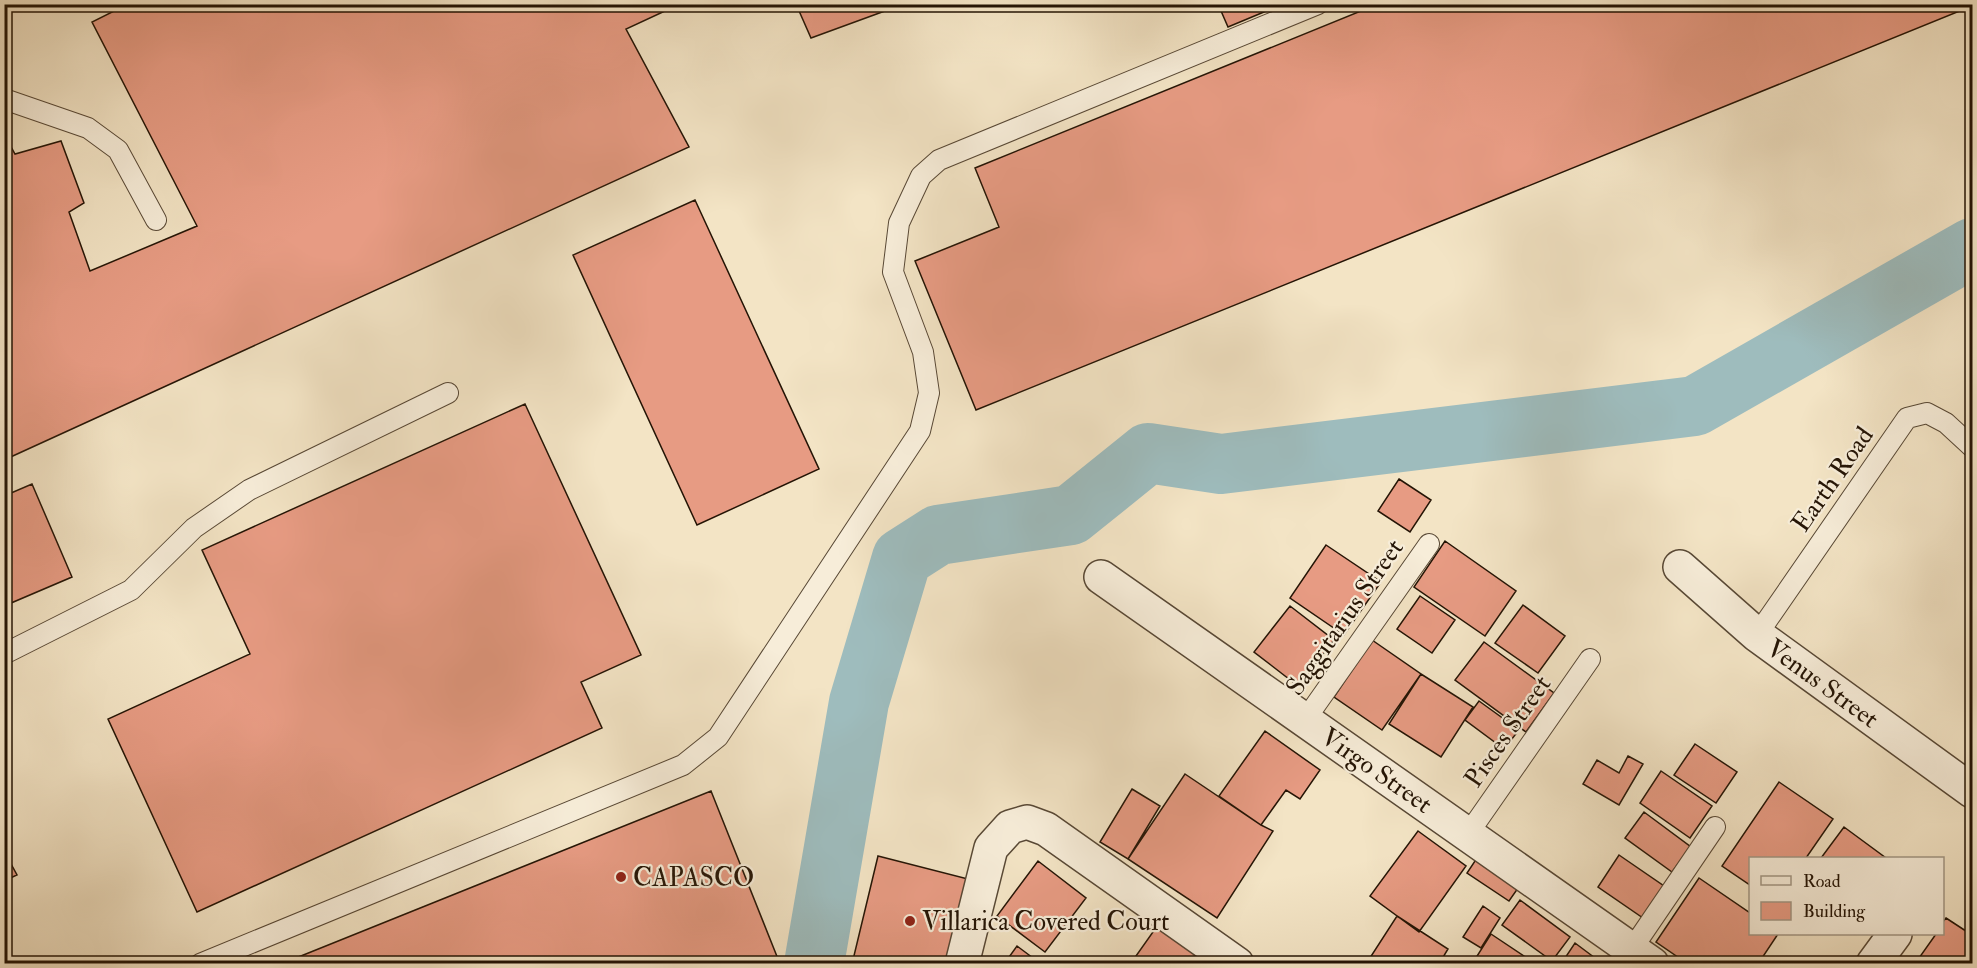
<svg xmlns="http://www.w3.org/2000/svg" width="1977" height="968" viewBox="0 0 1977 968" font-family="'IM FELL Double Pica',serif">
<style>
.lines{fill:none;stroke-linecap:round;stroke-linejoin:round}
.river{stroke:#9ebcbd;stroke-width:60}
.building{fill:#e79b83;stroke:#241405;stroke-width:1.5}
.lane-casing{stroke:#584835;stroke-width:22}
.street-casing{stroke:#584835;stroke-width:36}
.lane{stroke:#f7edd9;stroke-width:20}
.street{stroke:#f7edd9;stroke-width:33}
.poi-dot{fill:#8f2418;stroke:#f7edd9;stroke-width:2}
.labels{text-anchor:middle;stroke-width:4.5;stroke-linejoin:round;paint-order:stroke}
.street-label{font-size:26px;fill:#241405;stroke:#f7edd9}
.poi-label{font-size:26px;fill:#241405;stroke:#f7edd9;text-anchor:start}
</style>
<rect width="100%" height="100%" fill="#f3e4c5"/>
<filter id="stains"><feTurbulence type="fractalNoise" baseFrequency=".00333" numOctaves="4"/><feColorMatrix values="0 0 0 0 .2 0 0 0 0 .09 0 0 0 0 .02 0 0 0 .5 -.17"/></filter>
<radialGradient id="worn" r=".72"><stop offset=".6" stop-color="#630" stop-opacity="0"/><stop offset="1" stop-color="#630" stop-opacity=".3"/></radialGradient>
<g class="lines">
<!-- river -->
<path class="river" d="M 814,964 L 859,702 L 902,558 L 938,535 L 1071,515 L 1148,453 L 1221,464 L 1695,406 L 1972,248"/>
</g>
<!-- building -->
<path class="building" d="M 128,4 L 680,4 L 626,29 L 689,147 L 4,460 L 4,134 L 15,154 L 61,141 L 84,203 L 69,212 L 90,271 L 197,226 L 92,22 Z
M 796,4 L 904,4 L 811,38 Z
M 1218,4 L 1283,4 L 1228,27 Z
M 1378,4 L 1972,4 L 1972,6 L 976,410 L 915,261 L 999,227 L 975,168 Z
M 695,200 L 819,469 L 697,525 L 573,255 Z
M 525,404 L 641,655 L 581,682 L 602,728 L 197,912 L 108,719 L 250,654 L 202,550 Z
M 1399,479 L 1431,500 L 1410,532 L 1378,511 Z
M 32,484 L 72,577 L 4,606 L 4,496 Z
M 1445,541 L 1516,591 L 1485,636 L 1414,587 Z
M 1326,545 L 1381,582 L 1344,635 L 1290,598 Z
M 1420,596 L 1455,620 L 1432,653 L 1397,629 Z
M 1523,605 L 1565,636 L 1538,673 L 1495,643 Z
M 1290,606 L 1334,640 L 1298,686 L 1254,652 Z
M 1372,640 L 1421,674 L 1382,730 L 1334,697 Z
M 1484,642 L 1554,693 L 1526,732 L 1455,680 Z
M 1421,674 L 1473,707 L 1441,757 L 1389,724 Z
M 1479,701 L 1519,730 L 1504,749 L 1465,720 Z
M 1265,731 L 1320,770 L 1300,799 L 1286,790 L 1261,825 L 1219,796 Z
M 1695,744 L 1737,772 L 1716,803 L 1674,775 Z
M 1628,756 L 1643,764 L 1619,805 L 1583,784 L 1597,760 L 1619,773 Z
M 1661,771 L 1712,806 L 1690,838 L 1640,803 Z
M 1185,774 L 1261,825 L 1273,831 L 1217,918 L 1128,859 Z
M 1779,782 L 1833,819 L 1806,858 L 1750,858 L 1750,885 L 1722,866 Z
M 1132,789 L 1160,806 L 1128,859 L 1100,842 Z
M 711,791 L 780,964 L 281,964 Z
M 1644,812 L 1691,847 L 1672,872 L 1625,838 Z
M 1844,827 L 1886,858 L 1821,858 Z
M 1418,831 L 1466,866 L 1419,932 L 1370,896 Z
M 4,851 L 17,875 L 4,881 Z
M 1481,852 L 1523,881 L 1509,901 L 1467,873 Z
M 1619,855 L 1664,886 L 1643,918 L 1598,887 Z
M 878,856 L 968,879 L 947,964 L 852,964 Z
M 1038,861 L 1086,898 L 1045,952 L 997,916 Z
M 1699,878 L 1750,913 L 1750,934 L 1778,934 L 1758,964 L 1688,964 L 1656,942 Z
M 1520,900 L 1570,937 L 1552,961 L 1502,925 Z
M 1483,906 L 1500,918 L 1481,948 L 1463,937 Z
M 1397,916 L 1448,949 L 1439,964 L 1366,964 Z
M 1946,918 L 1972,935 L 1972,964 L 1927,964 L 1919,958 L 1936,934 L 1942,934 L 1942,923 Z
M 1160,922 L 1199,949 L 1189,964 L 1131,963 Z
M 1491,934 L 1536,964 L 1472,964 Z
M 1575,943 L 1603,964 L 1561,964 Z
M 1017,946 L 1041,964 L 1004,964 Z"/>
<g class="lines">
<defs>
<path id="lane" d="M 4,99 L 88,128 L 118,150 L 156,220
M 1757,635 L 1907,418 L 1927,413 L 1946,423 L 1972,447
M 4,654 L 131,590 L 194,528 L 249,490 L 448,393
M 1305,720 L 1429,544
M 1468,834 L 1590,659
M 1632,949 L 1715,827
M 200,964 L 683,765 L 718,737 L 920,431 L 929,393 L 923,352 L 893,272 L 899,223 L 921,176 L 939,160 L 1318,4"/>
<path id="street" d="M 1680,567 L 1757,635 L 1972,791
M 1101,577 L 1652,964
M 962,964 L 991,848 L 1010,827 L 1027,822 L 1046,829 L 1237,964
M 1873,964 L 1895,934"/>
</defs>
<!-- lane casing -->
<use href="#lane" class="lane-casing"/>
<!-- street casing -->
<use href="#street" class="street-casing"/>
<!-- lane -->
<use href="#lane" class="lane"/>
<!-- street -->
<use href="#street" class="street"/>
</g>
<!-- markers -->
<g class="poi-dot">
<circle cx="621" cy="877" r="6"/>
<circle cx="910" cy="921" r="6"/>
</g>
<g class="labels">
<!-- street labels -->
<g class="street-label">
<text transform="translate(1832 479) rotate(-55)" y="9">Earth Road</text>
<text transform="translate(1344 617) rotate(-55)" y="9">Saggitarius Street</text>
<text transform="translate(1823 683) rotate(36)" y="9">Venus Street</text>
<text transform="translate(1507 731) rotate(-55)" y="9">Pisces Street</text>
<text transform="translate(1377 770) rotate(35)" y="9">Virgo Street</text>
</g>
<!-- poi labels -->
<g class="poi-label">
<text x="633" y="886">CAPASCO</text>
<text x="922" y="930">Villarica Covered Court</text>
</g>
</g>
<!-- margin -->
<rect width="1977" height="968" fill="none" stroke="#f3e4c5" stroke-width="24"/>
<rect x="6" y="6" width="1965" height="956" fill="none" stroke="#241405" stroke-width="3"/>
<rect x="12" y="12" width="1953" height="944" fill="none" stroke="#241405" stroke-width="1.5"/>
<!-- legend -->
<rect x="1749" y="857" width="195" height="78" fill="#f7edd9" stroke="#a39684" stroke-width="1.5"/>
<rect x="1761" y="876" width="30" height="9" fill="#f7edd9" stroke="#a39684" stroke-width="1.5"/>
<text x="1803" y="887" font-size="18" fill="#241405">Road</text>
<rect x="1761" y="902" width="30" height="18" fill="#e79b83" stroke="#a39684" stroke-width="1.5"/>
<text x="1803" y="917" font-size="18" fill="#241405">Building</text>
<rect width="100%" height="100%" filter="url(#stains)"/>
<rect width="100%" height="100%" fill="url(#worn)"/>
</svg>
